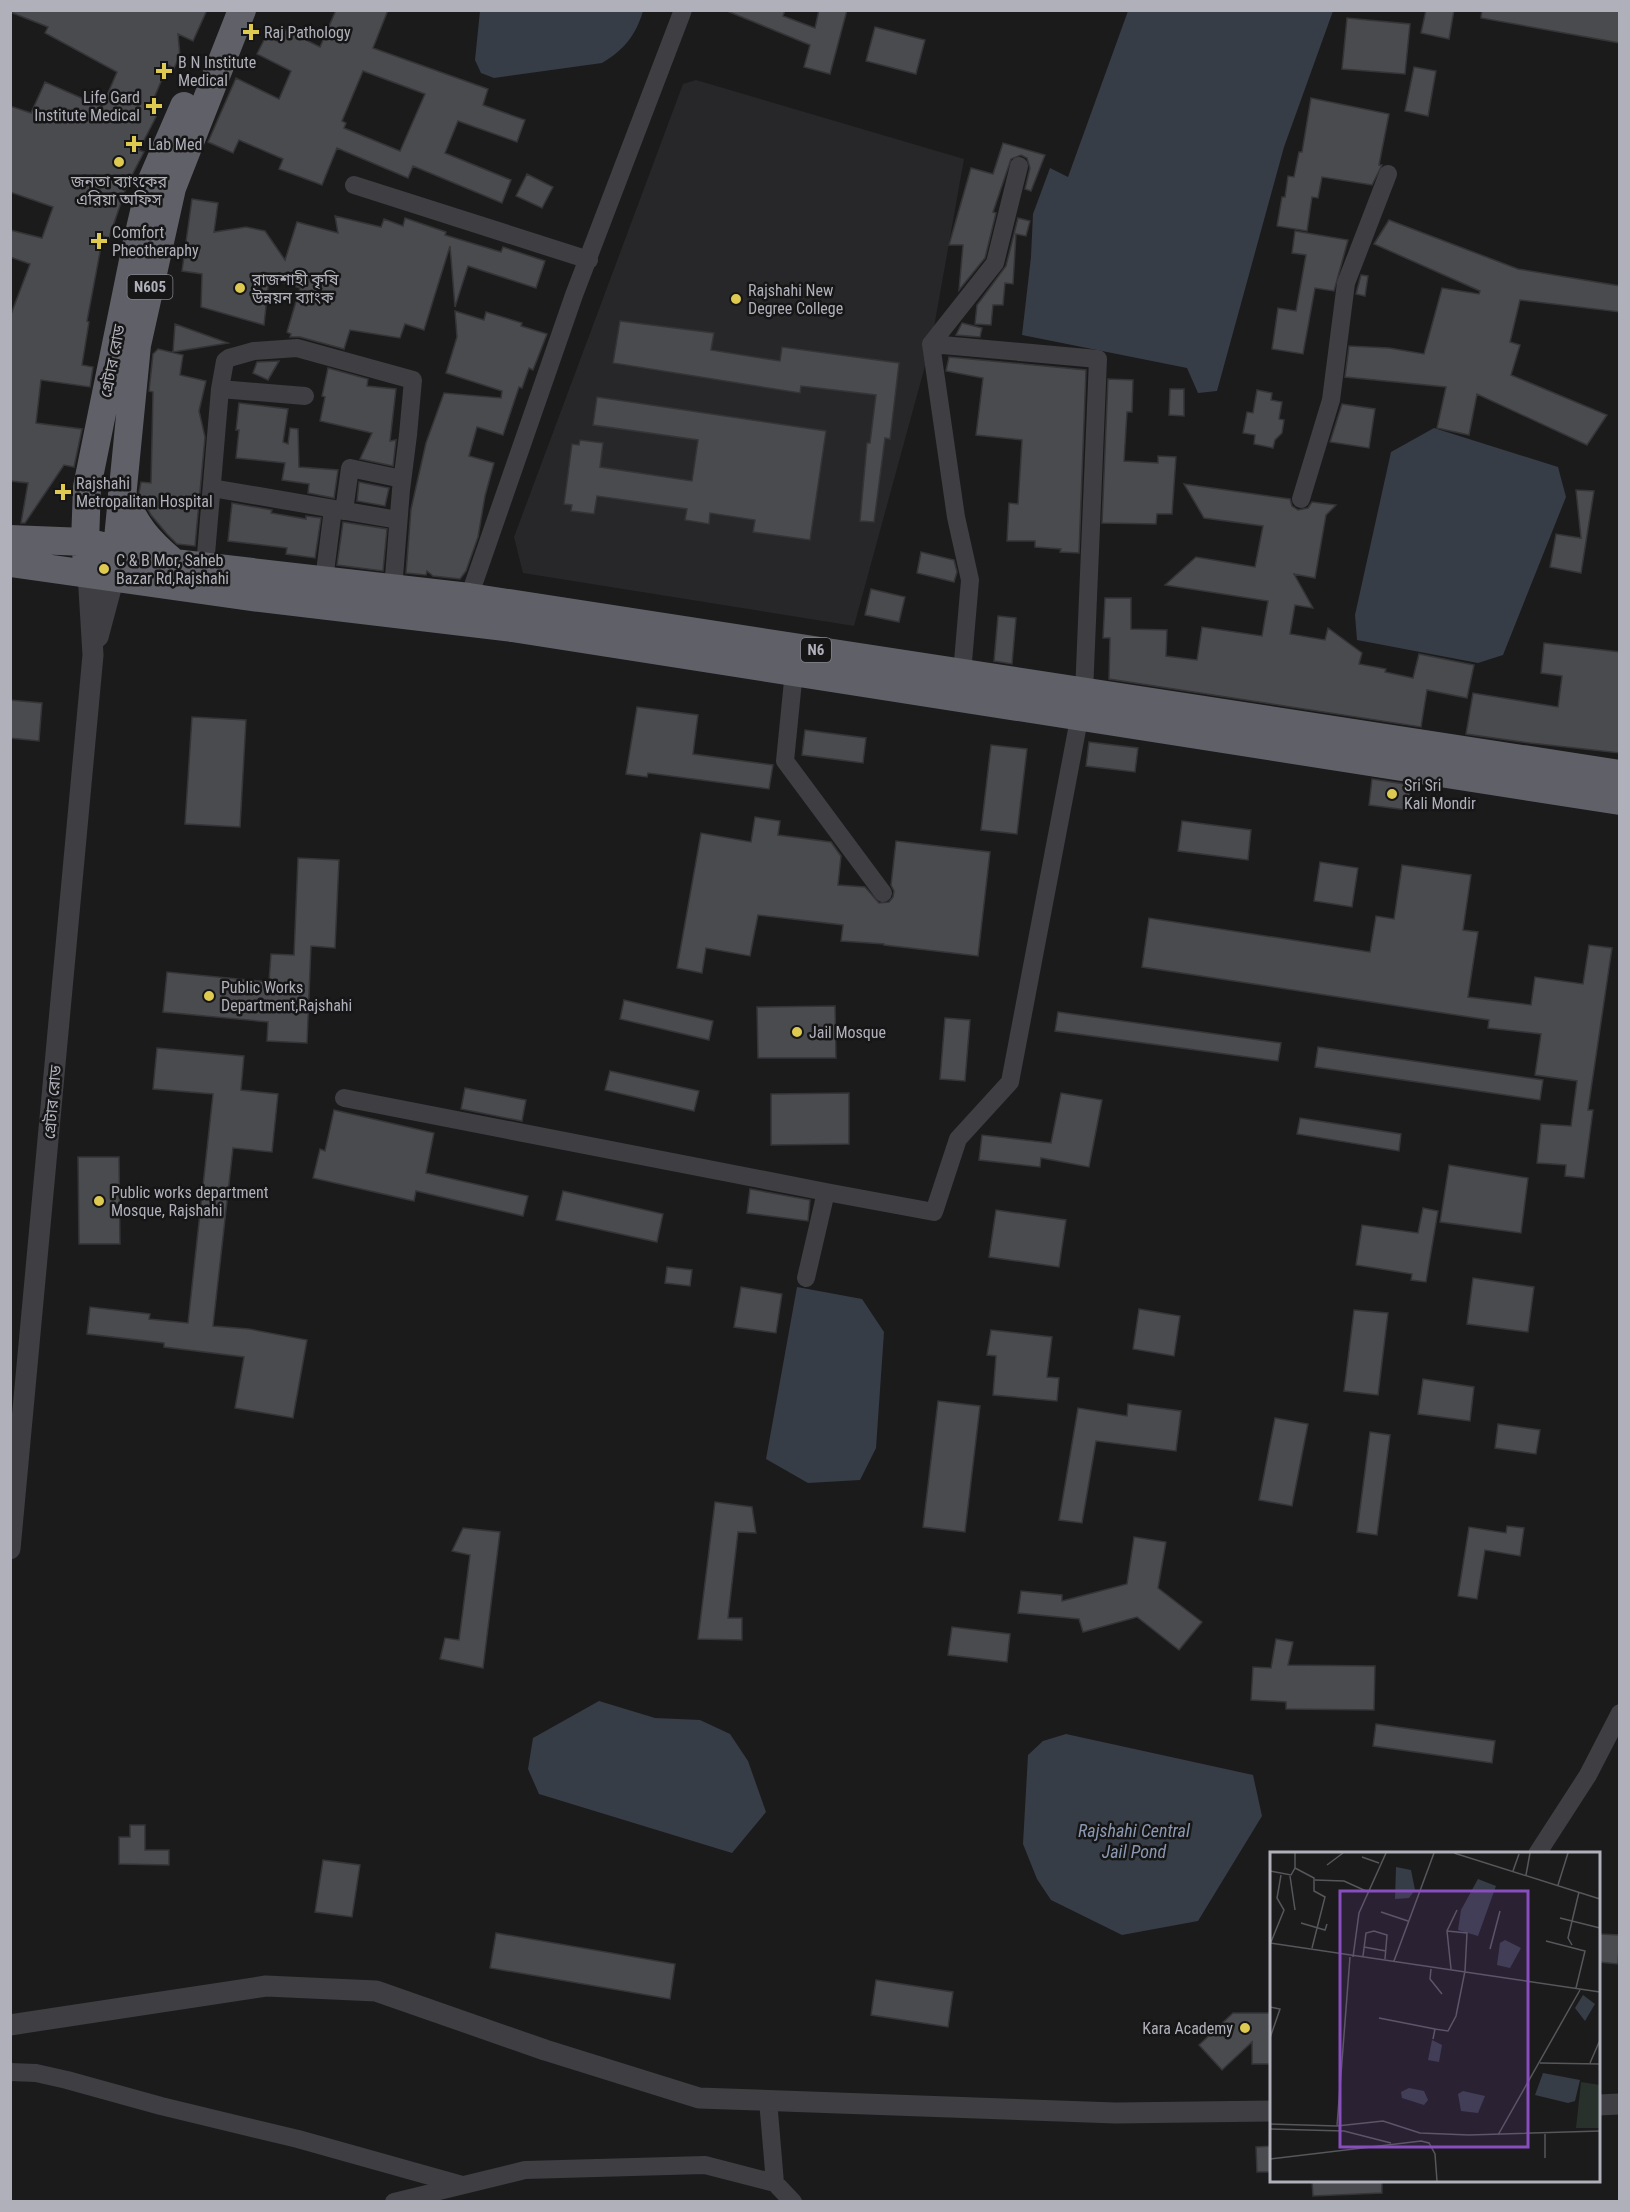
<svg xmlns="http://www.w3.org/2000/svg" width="1630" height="2212" viewBox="0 0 1630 2212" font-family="'Roboto Condensed','Noto Sans Bengali',sans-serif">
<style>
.built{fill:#272729}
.water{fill:#373d46}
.building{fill:#4a4b4e;stroke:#353538;stroke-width:1.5;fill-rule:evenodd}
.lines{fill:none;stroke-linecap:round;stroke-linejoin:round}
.minor{stroke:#3e3e43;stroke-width:18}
.tertiary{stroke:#3e3e43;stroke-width:21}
.trunk{stroke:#606168;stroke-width:28}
.poi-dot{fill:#dec951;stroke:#161617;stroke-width:2}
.labels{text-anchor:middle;stroke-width:5;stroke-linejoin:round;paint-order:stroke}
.shield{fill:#161617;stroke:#818289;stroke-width:1.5}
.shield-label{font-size:15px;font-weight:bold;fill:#afb0ba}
.poi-label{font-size:16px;fill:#afb0ba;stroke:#161617;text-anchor:start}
.street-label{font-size:16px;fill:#afb0ba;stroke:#161617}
.water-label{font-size:18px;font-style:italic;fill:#8a98b1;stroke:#161617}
.inset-road{fill:none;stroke:#56575b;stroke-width:1.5}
.view{fill:#884dbe;fill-opacity:0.15;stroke:#884dbe;stroke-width:3}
.inset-edge{fill:none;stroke:#afb0ba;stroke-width:3}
</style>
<rect width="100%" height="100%" fill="#1b1b1c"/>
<!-- built -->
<path class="built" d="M 696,80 L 964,159 L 931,344 L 854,626 L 523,573 L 514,537 L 683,84 Z"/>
<!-- water -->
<path class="water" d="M 480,11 L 480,10 L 643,11 C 636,35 624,50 602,63 L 494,78 L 481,73 L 475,60 Z
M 1128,11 L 1333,11 L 1284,147 L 1217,391 L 1198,393 L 1187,368 L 1022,335 L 1031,257 L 1033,214 L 1050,168 L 1068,177 Z
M 1434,428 L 1558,467 L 1566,497 L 1503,655 L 1478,663 L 1357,640 L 1355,615 L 1391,452 Z
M 797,1287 L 862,1299 L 884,1332 L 876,1448 L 860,1480 L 808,1483 L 766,1459 Z
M 599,1701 L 655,1718 L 700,1720 L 730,1734 L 748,1761 L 766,1812 L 732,1853 L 539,1794 L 528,1769 L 533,1738 Z
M 1066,1734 L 1253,1775 L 1262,1816 L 1198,1921 L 1122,1935 L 1051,1900 L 1037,1879 L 1023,1844 L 1028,1755 L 1043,1741 Z"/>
<!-- building -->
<path class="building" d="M 10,10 L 207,10 L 193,41 L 178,34 L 180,56 L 174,68 L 168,65 L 149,110 L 157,115 L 139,150 L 144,152 L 127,185 L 109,238 L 103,236 L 87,321 L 89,322 L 82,365 L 93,367 L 90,387 L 41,380 L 36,423 L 82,429 L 74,467 L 64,465 L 25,523 L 21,523 L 28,483 L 10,481 L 10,317 L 30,264 L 10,257 L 10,230 L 42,238 L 53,207 L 10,192 L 10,106 L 31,113 L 45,82 L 102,107 L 117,72 L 45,33 L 48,27 L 10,12 Z
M 336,10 L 388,10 L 373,48 L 488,89 L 483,105 L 525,120 L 517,142 L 458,121 L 445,153 L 511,180 L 502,203 L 413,166 L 408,178 L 337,148 L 322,185 L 279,169 L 283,159 L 239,140 L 233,153 L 208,142 L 236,78 L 279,99 L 291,71 L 257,54 L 266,36 L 277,41 L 284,29 L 320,47 ZM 363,71 L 425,94 L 400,151 L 344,128 L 346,123 L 342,121 Z
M 785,10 L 783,16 L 815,28 L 819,10 L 847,10 L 830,74 L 804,67 L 810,45 L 727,11 Z
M 1426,10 L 1454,10 L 1449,39 L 1421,33 Z
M 1482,10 L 1620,10 L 1620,43 L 1481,18 Z
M 1347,18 L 1410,24 L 1405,74 L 1342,69 Z
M 875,27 L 925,40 L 916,74 L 866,61 Z
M 1414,67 L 1436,71 L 1428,116 L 1405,111 Z
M 1311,98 L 1389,114 L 1379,165 L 1382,165 L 1372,185 L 1322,177 L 1318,198 L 1312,197 L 1307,231 L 1277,226 L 1282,197 L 1285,197 L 1288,176 L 1294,177 L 1299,152 L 1302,152 Z
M 1003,143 L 1045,155 L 1031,191 L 1025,189 L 1030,168 L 1027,158 L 1021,155 L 1011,159 L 993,212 L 996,213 L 985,258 L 959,290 L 963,245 L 949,245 L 971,168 L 993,174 Z
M 527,174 L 553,187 L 542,208 L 516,196 Z
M 192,199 L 218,203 L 214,232 L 246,227 L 265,231 L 285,260 L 297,222 L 338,233 L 335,216 L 381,227 L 384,219 L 403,226 L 405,218 L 446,232 L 445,235 L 501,252 L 503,247 L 545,261 L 536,288 L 468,266 L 455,307 L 450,246 L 424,330 L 405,324 L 400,338 L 350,330 L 344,349 L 300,337 L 290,337 L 291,334 L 287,332 L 300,288 L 269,278 L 264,325 L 201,307 L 202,274 L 182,271 Z
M 1018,218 L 1030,221 L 1026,236 L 1016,234 L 1013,284 L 1005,283 L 1003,305 L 993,305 L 991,325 L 975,324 L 977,305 L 1006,266 Z
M 1389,220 L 1518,269 L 1620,286 L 1620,312 L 1520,300 L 1510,342 L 1520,345 L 1511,375 L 1607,415 L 1587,445 L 1477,394 L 1469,435 L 1437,428 L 1446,387 L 1345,377 L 1349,346 L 1389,348 L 1424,354 L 1442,288 L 1479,294 L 1480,291 L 1374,244 Z
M 1295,231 L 1348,240 L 1334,291 L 1315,288 L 1303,354 L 1272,349 L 1278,308 L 1296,311 L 1306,255 L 1292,253 Z
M 1361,275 L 1368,276 L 1365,296 L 1356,294 Z
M 455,311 L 484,320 L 486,312 L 522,323 L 521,326 L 547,334 L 533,370 L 529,368 L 522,388 L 519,387 L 503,435 L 477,427 L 469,456 L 494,463 L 485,496 L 478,537 L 466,571 L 460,579 L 433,576 L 427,571 L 426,575 L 406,573 L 411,509 L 426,443 L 444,393 L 501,398 L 502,391 L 446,373 L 457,337 Z
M 620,321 L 714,333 L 711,350 L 780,361 L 782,347 L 899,363 L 890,439 L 885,438 L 874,522 L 860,521 L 867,443 L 870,443 L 876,395 L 801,386 L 800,393 L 613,363 Z
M 962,323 L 982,328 L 980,337 L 956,335 Z
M 175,324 L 228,343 L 173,352 Z
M 158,349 L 183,355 L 180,375 L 206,381 L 199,411 L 205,437 L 195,546 L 177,544 L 167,534 L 151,515 L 139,493 L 141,482 L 151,483 L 153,392 L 149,391 L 153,354 Z
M 949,357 L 1086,370 L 1079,553 L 1060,552 L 1061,549 L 1035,547 L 1035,541 L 1007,541 L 1009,503 L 1018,504 L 1022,440 L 976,435 L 983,378 L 946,371 Z
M 279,361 L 268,380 L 253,373 L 257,362 Z
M 328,368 L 368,379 L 367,386 L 396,389 L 390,441 L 396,440 L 393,466 L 360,459 L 372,433 L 320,421 L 325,397 L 322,396 Z
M 1108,379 L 1133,380 L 1132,412 L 1127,412 L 1124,461 L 1158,463 L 1158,456 L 1176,457 L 1172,514 L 1157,514 L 1156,524 L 1102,523 Z
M 1170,389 L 1184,389 L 1184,416 L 1169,415 Z
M 1257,390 L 1272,393 L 1271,400 L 1282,402 L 1279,419 L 1284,420 L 1282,433 L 1275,440 L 1273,448 L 1254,444 L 1255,435 L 1243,433 L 1247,412 L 1253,413 Z
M 597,397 L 826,431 L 810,540 L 753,532 L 755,520 L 710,513 L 709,524 L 685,520 L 687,509 L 597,496 L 594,514 L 571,511 L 572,505 L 564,504 L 572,444 L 579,445 L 580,440 L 603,443 L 600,467 L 692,481 L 698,440 L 593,425 Z
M 239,403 L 288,409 L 283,442 L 288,444 L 290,428 L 298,429 L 299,467 L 338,470 L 334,498 L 308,493 L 309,484 L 282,480 L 285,463 L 236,458 L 239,430 L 236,430 Z
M 1342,404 L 1375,409 L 1369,448 L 1330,442 Z
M 359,482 L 389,488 L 385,506 L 357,501 Z
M 1184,484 L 1290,499 L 1292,506 L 1298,510 L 1308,508 L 1312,502 L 1336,505 L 1326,515 L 1315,578 L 1294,574 L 1313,608 L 1295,605 L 1290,634 L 1325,640 L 1328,628 L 1362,653 L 1359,664 L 1386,669 L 1385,672 L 1413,678 L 1419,654 L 1474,665 L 1467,698 L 1427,690 L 1421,727 L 1109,679 L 1110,638 L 1103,638 L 1105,598 L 1131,598 L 1131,629 L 1167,630 L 1166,656 L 1197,660 L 1202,627 L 1262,636 L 1268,601 L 1165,585 L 1196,557 L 1255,567 L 1263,526 L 1204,518 Z
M 1576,490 L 1594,491 L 1581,573 L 1550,567 L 1556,534 L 1581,538 Z
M 232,503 L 272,510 L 271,513 L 306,519 L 306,516 L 321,518 L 315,558 L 286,554 L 287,548 L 228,541 Z
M 343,522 L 387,529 L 383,571 L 337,565 Z
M 921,552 L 954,560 L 957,572 L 954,582 L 917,573 Z
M 871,589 L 905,597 L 899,622 L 865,615 Z
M 998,616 L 1016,618 L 1012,664 L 994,661 Z
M 1544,643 L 1620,652 L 1620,753 L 1530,743 L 1466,734 L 1473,693 L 1558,707 L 1562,676 L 1541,673 Z
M 10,700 L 42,703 L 39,741 L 10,738 Z
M 637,707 L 698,715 L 693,754 L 773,765 L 769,789 L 648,773 L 647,777 L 626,774 Z
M 192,717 L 246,720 L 240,827 L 185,824 Z
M 805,730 L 866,738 L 863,763 L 802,755 Z
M 1089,742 L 1138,748 L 1135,772 L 1086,766 Z
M 991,745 L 1027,749 L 1017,834 L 981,830 Z
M 1372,779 L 1411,785 L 1407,810 L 1369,805 Z
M 755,817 L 780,821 L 778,835 L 831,842 L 841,856 L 838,885 L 865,887 L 879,903 L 889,902 L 893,897 L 894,891 L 891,885 L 896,841 L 990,852 L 978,956 L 884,945 L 884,944 L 841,941 L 843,925 L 758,915 L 750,956 L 706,948 L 702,973 L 677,968 L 701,833 L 751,842 Z
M 1182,821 L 1251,830 L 1248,860 L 1178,851 Z
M 298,858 L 339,860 L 335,948 L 311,946 L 307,1043 L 267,1041 L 268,1022 L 163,1012 L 167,972 L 269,982 L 271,954 L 294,955 Z
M 1320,862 L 1358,868 L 1352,907 L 1314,901 Z
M 1402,865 L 1471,875 L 1463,930 L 1478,932 L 1468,997 L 1531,1005 L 1535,977 L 1583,984 L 1589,945 L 1612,948 L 1588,1110 L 1593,1110 L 1584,1178 L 1565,1176 L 1566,1165 L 1537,1163 L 1541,1124 L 1571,1126 L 1577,1081 L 1535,1075 L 1541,1034 L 1488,1028 L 1489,1020 L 1142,967 L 1149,918 L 1370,952 L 1376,916 L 1394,919 Z
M 624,1000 L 713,1021 L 709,1040 L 620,1019 Z
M 835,1006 L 836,1058 L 758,1058 L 757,1007 Z
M 1058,1012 L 1281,1043 L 1278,1061 L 1055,1031 Z
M 945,1018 L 970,1020 L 965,1081 L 940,1079 Z
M 1318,1047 L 1543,1080 L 1540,1100 L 1315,1067 Z
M 157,1048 L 244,1056 L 241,1090 L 278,1094 L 272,1152 L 233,1148 L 213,1326 L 249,1329 L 307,1340 L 293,1418 L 235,1408 L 244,1357 L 164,1347 L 164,1343 L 87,1334 L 90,1307 L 150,1314 L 149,1319 L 188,1323 L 213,1094 L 153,1089 Z
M 610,1071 L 699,1091 L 694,1111 L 605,1090 Z
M 465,1088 L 526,1100 L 522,1121 L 461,1109 Z
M 849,1093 L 849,1144 L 771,1145 L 771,1094 Z
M 1061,1093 L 1102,1100 L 1089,1167 L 1041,1158 L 1040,1167 L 979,1160 L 982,1135 L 1051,1143 Z
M 334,1110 L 434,1133 L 426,1173 L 528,1196 L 523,1216 L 416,1191 L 414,1201 L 313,1178 L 320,1149 L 325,1151 Z
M 1300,1118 L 1401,1134 L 1399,1151 L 1297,1134 Z
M 78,1157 L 119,1157 L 120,1244 L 79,1244 Z
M 1449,1165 L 1528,1178 L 1521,1233 L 1440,1222 Z
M 750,1189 L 810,1200 L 808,1221 L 747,1213 Z
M 563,1191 L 663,1214 L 657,1242 L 556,1220 Z
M 1423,1208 L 1438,1211 L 1426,1282 L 1411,1280 L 1412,1274 L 1356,1265 L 1362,1225 L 1418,1233 Z
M 996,1210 L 1066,1220 L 1059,1267 L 989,1257 Z
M 667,1267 L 692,1270 L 690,1286 L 665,1283 Z
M 1473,1278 L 1534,1287 L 1528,1332 L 1467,1324 Z
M 741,1287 L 782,1294 L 776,1333 L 734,1327 Z
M 1139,1309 L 1180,1316 L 1174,1356 L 1133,1349 Z
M 1354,1310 L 1388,1313 L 1378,1395 L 1344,1391 Z
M 991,1330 L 1052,1337 L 1047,1377 L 1059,1378 L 1057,1401 L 993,1395 L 996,1356 L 987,1355 Z
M 1423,1379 L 1474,1387 L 1470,1421 L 1418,1414 Z
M 938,1401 L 980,1406 L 965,1532 L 923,1527 Z
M 1128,1404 L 1181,1411 L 1176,1451 L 1096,1441 L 1082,1523 L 1059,1520 L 1078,1408 L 1127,1416 Z
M 1275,1418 L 1308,1424 L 1292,1506 L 1259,1500 Z
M 1498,1424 L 1540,1430 L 1536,1454 L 1495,1448 Z
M 1370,1432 L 1390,1435 L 1377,1535 L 1357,1532 Z
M 715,1502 L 752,1507 L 756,1533 L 738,1532 L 728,1618 L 742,1618 L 742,1640 L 698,1639 Z
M 1507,1526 L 1524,1528 L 1520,1556 L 1485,1550 L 1477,1599 L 1458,1596 L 1469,1527 L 1506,1533 Z
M 463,1528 L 500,1532 L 483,1668 L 440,1659 L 445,1638 L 459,1640 L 470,1555 L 452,1551 Z
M 1134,1537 L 1166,1542 L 1158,1588 L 1202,1622 L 1179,1650 L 1137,1617 L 1083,1632 L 1079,1619 L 1018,1613 L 1021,1591 L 1062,1595 L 1062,1601 L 1127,1584 Z
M 952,1627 L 1010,1634 L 1007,1662 L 948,1655 Z
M 1276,1639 L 1293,1642 L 1288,1665 L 1375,1666 L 1374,1710 L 1286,1709 L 1286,1702 L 1251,1700 L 1253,1667 L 1271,1668 Z
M 1376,1724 L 1495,1741 L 1492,1763 L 1373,1746 Z
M 130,1825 L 145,1825 L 145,1850 L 169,1850 L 169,1865 L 119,1864 L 119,1837 L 130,1837 Z
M 323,1860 L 360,1865 L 352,1917 L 315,1912 Z
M 496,1933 L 675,1964 L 670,1999 L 490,1968 Z
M 1599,1934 L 1620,1935 L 1618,1964 L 1599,1962 Z
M 876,1980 L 953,1992 L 948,2027 L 871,2015 Z
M 1233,2013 L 1272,2013 L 1272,2064 L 1252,2064 L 1252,2042 L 1222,2070 L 1199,2045 Z
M 1272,2146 L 1272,2172 L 1257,2172 L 1256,2147 Z
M 1312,2181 L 1382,2181 L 1382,2193 L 1313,2196 Z"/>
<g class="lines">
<!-- minor -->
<path class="minor" d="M 354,185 L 589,260
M 220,389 L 305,396
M 212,488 L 398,520
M 1301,499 L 1331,400 L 1346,283 L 1388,174
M 344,511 L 350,468 L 402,479
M 205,566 L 220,389 L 225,361 L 229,358 L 254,351 L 297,348 L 413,380 L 408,435 L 401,490 L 393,589
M 324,580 L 333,509
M 469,605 L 469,597 L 574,295 L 683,10
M 794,671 L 785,761 L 883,893
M 962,673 L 970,580 L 956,517 L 931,344 L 995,263 L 1019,166
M 344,1098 L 826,1192
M 806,1278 L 826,1192 L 934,1212 L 958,1139 L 1010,1082 L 1084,693 L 1098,359 L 931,344
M 1537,1854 L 1588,1775 L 1620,1713
M 10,2072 L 36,2073 L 67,2080 L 161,2106 L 298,2139 L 462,2185
M 768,2100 L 775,2183
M 394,2202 L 525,2170 L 705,2165 L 775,2183 L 793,2202"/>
<!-- tertiary -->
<path class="tertiary" d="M 98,637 L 114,577
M 10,1549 L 93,655 L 88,573
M 10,2025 L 266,1986 L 376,1991 L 545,2050 L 699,2098 L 1116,2113 L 1272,2111
M 1598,2105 L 1620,2104"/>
<!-- trunk -->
<path class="trunk" d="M 122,495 C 137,527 146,539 172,561
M 10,539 L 85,542 L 174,563 L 469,597 L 1620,774
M 87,562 L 85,542 L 87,487 L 136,246 L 151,182 L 184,106
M 10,563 L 259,598 L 512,628 L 1620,801
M 115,569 L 137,345 L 172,188 L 242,10"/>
</g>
<!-- markers -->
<g class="poi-dot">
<path d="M248 23h6v6h6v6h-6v6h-6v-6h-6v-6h6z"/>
<path d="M161 62h6v6h6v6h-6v6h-6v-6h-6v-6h6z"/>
<path d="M151 97h6v6h6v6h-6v6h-6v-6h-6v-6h6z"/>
<path d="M131 135h6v6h6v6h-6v6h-6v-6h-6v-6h6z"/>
<circle cx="119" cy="162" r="6"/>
<path d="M96 232h6v6h6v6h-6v6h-6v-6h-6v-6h6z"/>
<circle cx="240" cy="288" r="6"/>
<circle cx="736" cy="299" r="6"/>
<path d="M60 483h6v6h6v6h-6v6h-6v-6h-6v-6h6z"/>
<circle cx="104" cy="569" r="6"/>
<circle cx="1392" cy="794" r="6"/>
<circle cx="209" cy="996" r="6"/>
<circle cx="797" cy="1032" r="6"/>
<circle cx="99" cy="1201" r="6"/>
<circle cx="1245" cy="2028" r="6"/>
</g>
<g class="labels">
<!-- shield labels -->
<g class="shield">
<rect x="127.5" y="275" width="45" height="24" rx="4.5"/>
<rect x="801" y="638" width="30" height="24" rx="4.5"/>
</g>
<g class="shield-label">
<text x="150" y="292">N605</text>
<text x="816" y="655">N6</text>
</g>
<!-- poi labels -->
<g class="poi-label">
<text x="264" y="38">Raj Pathology</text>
<text x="178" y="68">B N Institute<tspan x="178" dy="18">Medical</tspan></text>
<text x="140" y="103" text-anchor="end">Life Gard<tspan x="140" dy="18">Institute Medical</tspan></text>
<text x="148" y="150">Lab Med</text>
<text x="119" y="187" text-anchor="middle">জনতা ব্যাংকের<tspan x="119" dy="18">এরিয়া অফিস</tspan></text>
<text x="112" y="238">Comfort<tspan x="112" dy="18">Pheotheraphy</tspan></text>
<text x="252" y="285">রাজশাহী কৃষি<tspan x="252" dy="18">উন্নয়ন ব্যাংক</tspan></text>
<text x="748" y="296">Rajshahi New<tspan x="748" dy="18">Degree College</tspan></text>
<text x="76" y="489">Rajshahi<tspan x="76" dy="18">Metropalitan Hospital</tspan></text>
<text x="116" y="566">C &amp; B Mor, Saheb<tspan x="116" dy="18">Bazar Rd,Rajshahi</tspan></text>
<text x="1404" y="791">Sri Sri<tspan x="1404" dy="18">Kali Mondir</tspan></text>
<text x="221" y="993">Public Works<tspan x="221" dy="18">Department,Rajshahi</tspan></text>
<text x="809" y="1038">Jail Mosque</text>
<text x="111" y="1198">Public works department<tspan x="111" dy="18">Mosque, Rajshahi</tspan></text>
<text x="1233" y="2034" text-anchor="end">Kara Academy</text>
</g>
<!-- street labels -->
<g class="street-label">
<text transform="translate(112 361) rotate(-79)" y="6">গ্রেটার রোড</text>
<text transform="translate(52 1102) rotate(-85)" y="6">গ্রেটার রোড</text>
</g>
<!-- water labels -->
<g class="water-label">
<text x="1134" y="1837">Rajshahi Central<tspan x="1134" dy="21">Jail Pond</tspan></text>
</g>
</g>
<!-- overview -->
<g transform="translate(1270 1852)">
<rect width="330" height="330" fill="#1b1b1c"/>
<path d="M 311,230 L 330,233 L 330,276 L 306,276 Z" fill="#29312c"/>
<path d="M 126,15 L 141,18 L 145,38 L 139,46 L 125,47 ZM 208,27 L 226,34 L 208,84 L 188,78 L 191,58 ZM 235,88 L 251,96 L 240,116 L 227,113 L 230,91 ZM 313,143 L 325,152 L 315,169 L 305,156 ZM 162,188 L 172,193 L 169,210 L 158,208 ZM 273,221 L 310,228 L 305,249 L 298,251 L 265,243 ZM 139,236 L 154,239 L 158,248 L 154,253 L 132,246 L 131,240 ZM 193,239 L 215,244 L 208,261 L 191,259 L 188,242 Z" fill="#373d46"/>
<path class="inset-road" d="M 184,1 L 330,47M 92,5 L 109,11M 57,13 L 73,1M 25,16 L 44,26 L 44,39 L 55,45 L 42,96M 0,19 L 21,23 L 25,16 L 25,1M 243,19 L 249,2M 256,23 L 260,1M 20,24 L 25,58M 45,28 L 74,29 L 96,39M 288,33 L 298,1M 111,60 L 138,69M 290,66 L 330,76M 31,71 L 55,78 L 57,72M 276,89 L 315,99 L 306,136M 1,90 L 14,58 L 7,46 L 11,23M 0,91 L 330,140M 302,93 L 298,86 L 309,40M 94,95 L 116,99M 220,97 L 230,59M 93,104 L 96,81 L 104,79 L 117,83 L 115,107M 83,105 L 89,61 L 116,1M 124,109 L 164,1M 161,117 L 160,127 L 172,142M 181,117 L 177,79 L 187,58M 0,155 L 10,157 L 0,186M 109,166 L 165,177M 163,187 L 165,177 L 178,179 L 186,164 L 195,119 L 197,81 L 177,79M 270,211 L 330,212M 320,211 L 330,188M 0,272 L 67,274 L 113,269 L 150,281 L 199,283 L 330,279M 67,274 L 80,105M 0,277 L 74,279 L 121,291M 228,283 L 310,138M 275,306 L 275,282M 0,307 L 151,289 L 159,291 L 165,302 L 167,329"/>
<path class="view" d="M 70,39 L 258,39 L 258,295 L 70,295 Z"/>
<rect width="330" height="330" class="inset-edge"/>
</g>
<!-- border -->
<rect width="1630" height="2212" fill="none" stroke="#afb0ba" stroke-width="24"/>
</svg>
